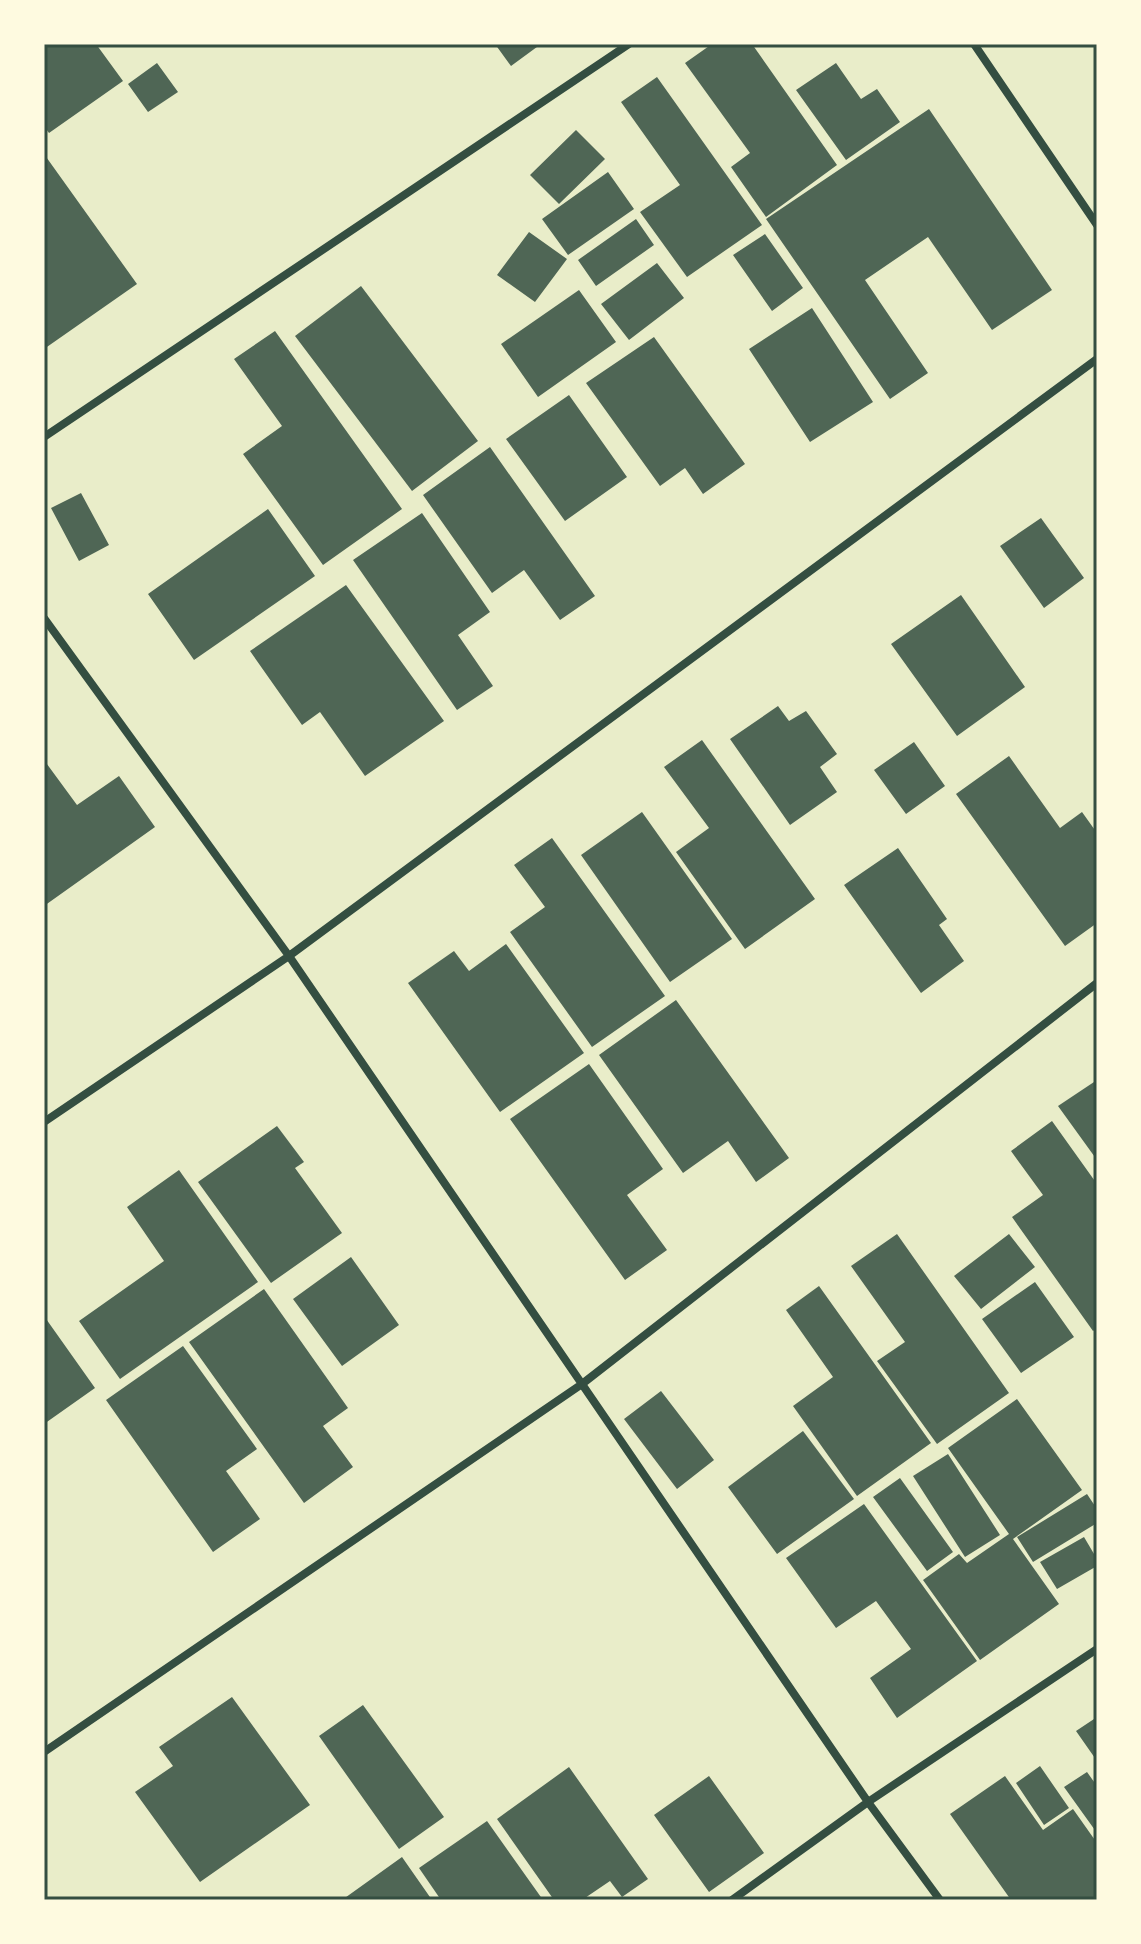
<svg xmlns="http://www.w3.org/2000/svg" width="1141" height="1944" viewBox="0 0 1141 1944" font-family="'Golos Text',sans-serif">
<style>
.building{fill:#4f6655}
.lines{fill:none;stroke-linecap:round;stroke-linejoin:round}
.minor{stroke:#344e41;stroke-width:8}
.neatline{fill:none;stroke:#344e41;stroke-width:3}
</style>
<rect width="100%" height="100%" fill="#e9edc9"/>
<!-- building -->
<path class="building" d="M 44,44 L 96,44 L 123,81 L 49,133 L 44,126 Z
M 495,44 L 541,44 L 511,66 Z
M 712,44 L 752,44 L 837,165 L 766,217 L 731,167 L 750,153 L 685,63 Z
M 157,63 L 178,92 L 148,112 L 128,84 Z
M 836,63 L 861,99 L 877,89 L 900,122 L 846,160 L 796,90 Z
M 657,77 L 762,225 L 687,277 L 640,212 L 680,185 L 621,102 Z
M 929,109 L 1052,290 L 992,330 L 928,237 L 865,280 L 928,373 L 890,399 L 766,219 Z
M 576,130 L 605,159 L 559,204 L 530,175 Z
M 44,154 L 137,284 L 44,349 Z
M 608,172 L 634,209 L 568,255 L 542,219 Z
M 636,219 L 654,245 L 596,286 L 578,260 Z
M 529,232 L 567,259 L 535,302 L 497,275 Z
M 765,234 L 803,288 L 772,311 L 733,255 Z
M 657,263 L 684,298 L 629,340 L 601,304 Z
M 361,286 L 478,441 L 412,491 L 295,336 Z
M 579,290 L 616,342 L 538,397 L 501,344 Z
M 812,308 L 873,402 L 810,442 L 749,349 Z
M 275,331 L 402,509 L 323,565 L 243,454 L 282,426 L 234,359 Z
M 654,337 L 745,464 L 703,494 L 685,468 L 660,486 L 586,383 Z
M 569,395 L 627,477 L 565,521 L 506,439 Z
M 490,447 L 595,596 L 560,620 L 524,570 L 492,593 L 423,495 Z
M 81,493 L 109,545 L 79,561 L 51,508 Z
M 268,509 L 315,576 L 194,660 L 148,594 Z
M 422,513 L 490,612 L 458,635 L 493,686 L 457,710 L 353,560 Z
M 1041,518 L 1084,578 L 1044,608 L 1000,546 Z
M 346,585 L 444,721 L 365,776 L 320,712 L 302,725 L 250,651 Z
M 961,595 L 1025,687 L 957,736 L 891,644 Z
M 778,706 L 789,721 L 806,711 L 837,754 L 820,767 L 837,792 L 790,825 L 730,739 Z
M 702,740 L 815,899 L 745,949 L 676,852 L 709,828 L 664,767 Z
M 914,742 L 945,786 L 906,814 L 874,770 Z
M 1009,756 L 1060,828 L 1082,812 L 1097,833 L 1097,923 L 1065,946 L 956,794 Z
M 44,760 L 77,805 L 119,776 L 155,827 L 44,906 Z
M 642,812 L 732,939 L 670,982 L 581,855 Z
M 552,838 L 665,996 L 592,1047 L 510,932 L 545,907 L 514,865 Z
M 898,848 L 947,919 L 939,925 L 964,961 L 921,993 L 844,885 Z
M 506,944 L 584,1053 L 500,1112 L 408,983 L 454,951 L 469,971 Z
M 676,1000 L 789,1158 L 756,1182 L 728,1141 L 683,1173 L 599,1055 Z
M 589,1064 L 663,1169 L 627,1195 L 667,1250 L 625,1280 L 510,1119 Z
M 1097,1080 L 1097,1160 L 1058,1106 Z
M 1052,1121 L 1097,1184 L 1097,1328 L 1093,1331 L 1012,1217 L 1043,1195 L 1011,1151 Z
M 277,1126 L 304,1162 L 295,1168 L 342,1233 L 271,1283 L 198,1182 Z
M 179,1170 L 258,1282 L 120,1379 L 79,1321 L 164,1261 L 127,1207 Z
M 897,1234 L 1009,1393 L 937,1444 L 877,1361 L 905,1342 L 851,1266 Z
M 1009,1234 L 1035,1267 L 981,1309 L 954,1276 Z
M 351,1257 L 399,1325 L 342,1366 L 293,1299 Z
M 1035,1282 L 1074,1337 L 1021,1373 L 982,1319 Z
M 819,1286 L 931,1443 L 857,1496 L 793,1406 L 833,1377 L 786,1310 Z
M 264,1289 L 348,1408 L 323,1426 L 353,1467 L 304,1503 L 189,1342 Z
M 44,1316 L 95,1388 L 44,1424 Z
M 183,1346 L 257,1449 L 226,1471 L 260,1519 L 213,1552 L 106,1400 Z
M 661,1391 L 714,1460 L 677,1489 L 624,1419 Z
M 1017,1399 L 1082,1490 L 1013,1539 L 1059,1604 L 980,1660 L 923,1580 L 959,1554 L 967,1563 L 1009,1534 L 948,1448 Z
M 803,1431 L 854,1499 L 777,1554 L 728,1487 Z
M 948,1454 L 1000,1535 L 965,1557 L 913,1476 Z
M 900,1478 L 953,1552 L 927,1571 L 873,1497 Z
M 1087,1494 L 1097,1509 L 1097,1523 L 1033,1562 L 1017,1537 Z
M 864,1504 L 977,1661 L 897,1718 L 870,1678 L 911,1649 L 876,1601 L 836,1628 L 786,1558 Z
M 1084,1537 L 1097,1559 L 1097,1566 L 1057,1589 L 1040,1562 Z
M 232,1697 L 310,1805 L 200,1882 L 135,1792 L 173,1766 L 159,1747 Z
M 363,1705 L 444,1817 L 399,1849 L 319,1736 Z
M 1097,1717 L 1097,1761 L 1076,1731 Z
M 1040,1766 L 1069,1808 L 1044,1825 L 1016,1783 Z
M 569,1767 L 648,1879 L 622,1897 L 610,1881 L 582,1900 L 554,1900 L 497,1819 Z
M 1087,1772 L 1097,1786 L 1097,1833 L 1064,1787 Z
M 709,1776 L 764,1853 L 709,1892 L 654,1815 Z
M 1005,1776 L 1043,1830 L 1073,1809 L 1097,1843 L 1097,1900 L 1011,1900 L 950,1814 Z
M 487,1821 L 543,1900 L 441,1900 L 419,1868 Z
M 402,1857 L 432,1900 L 342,1900 Z"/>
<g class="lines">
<!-- minor -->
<path class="minor" d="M 974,44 L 1097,225
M 44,437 L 629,44
M 44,618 L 289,956 L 868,1802 L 940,1900
M 44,1122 L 289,956 L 1097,359
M 44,1752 L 582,1384 L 1097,983
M 732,1900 L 868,1802 L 1097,1649"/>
</g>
<!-- border -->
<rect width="1141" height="1944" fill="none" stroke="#fefae0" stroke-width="92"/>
<rect x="46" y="46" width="1049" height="1852" class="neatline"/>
</svg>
